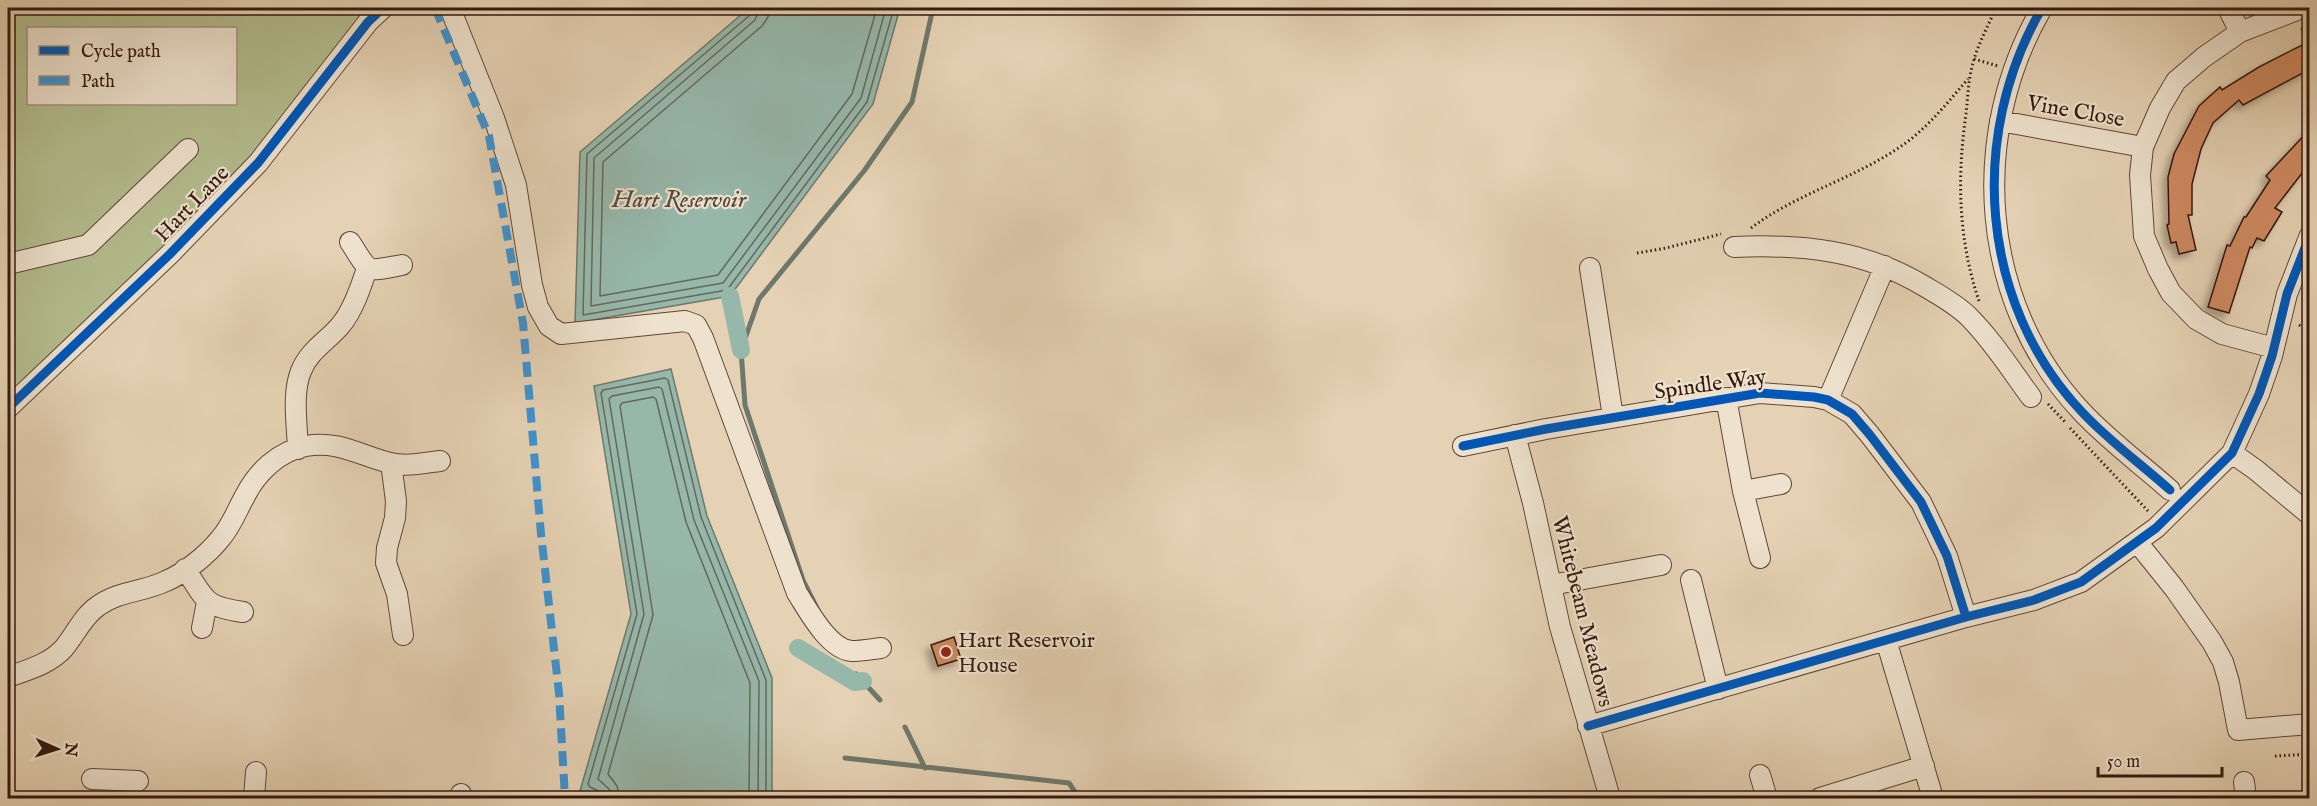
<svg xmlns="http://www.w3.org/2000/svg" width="2317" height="806" viewBox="0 0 2317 806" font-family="'IM FELL English',serif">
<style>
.green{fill:#b3bc8e;stroke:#746a4e;stroke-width:1.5;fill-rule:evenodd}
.water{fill:#96b8ab;stroke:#6f786c;stroke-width:1.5}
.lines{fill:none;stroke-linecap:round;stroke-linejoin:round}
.shore{stroke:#66685c;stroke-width:1.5}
.stream{stroke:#6f786c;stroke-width:5}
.canal{stroke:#96b8ab;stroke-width:18}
.building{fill:#ce8961;stroke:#35190e;stroke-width:1.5;filter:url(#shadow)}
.minor-casing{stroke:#614738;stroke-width:22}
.path{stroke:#35190e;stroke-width:3;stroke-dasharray:1.5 3;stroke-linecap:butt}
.minor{stroke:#eee2ce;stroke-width:20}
.quiet{stroke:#3e93d2;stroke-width:8;stroke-dasharray:15 8;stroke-linecap:butt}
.cycleway-casing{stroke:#eee2ce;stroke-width:13}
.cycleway{stroke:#0057b8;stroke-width:9}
.poi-dot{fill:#8f2418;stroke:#eee2ce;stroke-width:2}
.labels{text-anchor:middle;stroke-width:4.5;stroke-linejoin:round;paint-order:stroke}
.street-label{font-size:22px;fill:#35190e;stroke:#eee2ce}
.poi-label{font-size:22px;fill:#35190e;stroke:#eee2ce;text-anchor:start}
.water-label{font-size:24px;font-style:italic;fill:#52493d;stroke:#eee2ce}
</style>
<defs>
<filter id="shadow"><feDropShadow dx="-5.5" dy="5.5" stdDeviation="3" flood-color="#0004"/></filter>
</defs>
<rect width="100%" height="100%" fill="#e5d2b4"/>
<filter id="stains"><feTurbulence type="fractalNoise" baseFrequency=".00333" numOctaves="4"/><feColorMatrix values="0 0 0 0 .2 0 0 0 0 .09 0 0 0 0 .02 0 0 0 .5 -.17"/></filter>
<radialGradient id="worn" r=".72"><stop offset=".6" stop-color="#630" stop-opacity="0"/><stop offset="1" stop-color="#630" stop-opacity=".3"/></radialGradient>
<!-- green -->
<path class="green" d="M 8,8 L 383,8 L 258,163 L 8,408 ZM 28,28 L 236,28 L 236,104 L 28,104 Z"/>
<!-- water -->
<path class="water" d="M 749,8 L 900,8 L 873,104 L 730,296 L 575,323 L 580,152 Z
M 671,369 L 707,516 L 772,678 L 772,798 L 607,798 L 580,791 L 631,614 L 594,386 Z"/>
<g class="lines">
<!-- shore -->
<path class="shore" d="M 752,8 L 750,15 L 587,154 L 583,315 L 727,290 L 867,102 L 894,8
M 760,8 L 755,20 L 594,158 L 591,306 L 723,283 L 861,98 L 886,8
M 769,8 L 768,17 L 762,26 L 603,162 L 600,296 L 718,275 L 852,94 L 877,8
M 603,798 L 601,792 L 590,787 L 588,784 L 637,614 L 601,393 L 603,390 L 665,378 L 668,380 L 701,517 L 766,680 L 766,798
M 611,798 L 609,789 L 598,779 L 644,614 L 609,399 L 612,396 L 659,387 L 662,389 L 694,520 L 759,681 L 758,798
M 620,798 L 617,786 L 608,774 L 653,615 L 620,406 L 622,403 L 653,397 L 656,399 L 686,522 L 750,683 L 749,798"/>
<!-- stream -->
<path class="stream" d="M 818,610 L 803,580 L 745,405 L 741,350 L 759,299 L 864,171 L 912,102 L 933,8
M 856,674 L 880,700
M 905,727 L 925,768
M 845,758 L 1069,783 L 1079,798"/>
<!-- canal -->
<path class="canal" d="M 730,296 L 741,350
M 798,648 L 855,682 L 863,681"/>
</g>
<!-- building -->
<path class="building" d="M 2304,44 L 2310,55 L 2310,69 L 2243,105 L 2239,100 L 2213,123 L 2201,149 L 2192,184 L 2192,215 L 2188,215 L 2196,250 L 2179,254 L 2176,242 L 2171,243 L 2167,225 L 2169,224 L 2168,177 L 2174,154 L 2199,106 L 2220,87 L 2222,90 L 2259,67 Z
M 2310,129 L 2310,163 L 2275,208 L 2282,212 L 2264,241 L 2257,238 L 2252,248 L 2250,247 L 2229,313 L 2208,307 L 2227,245 L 2230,246 L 2244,217 L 2246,217 L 2270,180 L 2266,176 Z
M 954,637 L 961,659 L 938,666 L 931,645 Z"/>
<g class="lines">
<defs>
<path id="minor" d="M 450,8 L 494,118 L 516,185 L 532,285 L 538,307 L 549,326 L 561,334 L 685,321 L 696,325 L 703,338 L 797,593 C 808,610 829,650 852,651 C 861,651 872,649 881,648
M 2042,8 C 1968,135 1979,303 2082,412 C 2108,440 2142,465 2170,490
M 2228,8 L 2240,32
M 2000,121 L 2143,147
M 350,242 C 371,274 364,272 402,265
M 1734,247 C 1803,244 1864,250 1924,286 C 1939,295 1956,304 1969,317 C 1993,341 2011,370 2031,397
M 8,264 L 88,245 L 188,149
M 1590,268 L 1613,417
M 2274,348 L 2222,334 L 2196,319 L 2171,293 L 2158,269 L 2144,236 L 2140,175 L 2143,147 L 2160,108 L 2176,81 L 2204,57 L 2240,32 L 2302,8
M 1726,398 L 1743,491 L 1760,558
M 1828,400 L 1885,266
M 8,408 L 170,254 L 258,163 L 368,22 L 383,8
M 1515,435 L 1533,503 L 1560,627 L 1610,798
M 1463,446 L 1546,429 L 1760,393 L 1814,397 L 1828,400 L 1852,414 L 1870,435 L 1921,502 L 1947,556 L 1966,617
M 298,449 C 297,424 292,393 301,371 C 309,351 326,342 340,326 C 353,311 361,287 367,268
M 2232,453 L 2256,470 L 2310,515
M 391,463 L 396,501 L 395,518 L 387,548 L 386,563 L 397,594 L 403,635
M 1743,491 L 1781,484
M 2137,542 L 2174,588 L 2212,642 L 2223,662 L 2229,682 L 2238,730 L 2310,724
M 185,569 C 207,601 203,606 243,612
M 1691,580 L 1718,689
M 1551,585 L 1661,565
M 202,628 L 207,602
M 1886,640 L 1933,798
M 8,677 C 27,670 50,664 64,648 C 75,635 83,616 98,606 C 118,591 144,592 166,581 C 185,573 207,555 220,539 C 231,527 237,510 245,496 C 257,472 279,451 306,446 C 338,440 361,456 390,463 C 406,467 424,463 440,461
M 1588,726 L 1966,617 L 2034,600 L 2081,582 L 2156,528 L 2232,453 L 2259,394 L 2272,356 L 2287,294 L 2310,235
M 1760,775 L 1767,798
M 92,779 L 138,781
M 2244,782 L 2246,798
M 461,794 L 462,798
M 254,798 L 256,772
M 1820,798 L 1924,766"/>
</defs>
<!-- minor casing -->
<use href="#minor" class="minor-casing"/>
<!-- path -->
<path class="path" d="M 2301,30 L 2310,26
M 1974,59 L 1998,66
M 1751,228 C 1796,194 1853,179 1900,147 C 1927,129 1947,103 1968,79
M 1637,253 L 1666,248 L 1721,234
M 1979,301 C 1958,239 1957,177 1966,114 C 1968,97 1968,80 1973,63 C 1978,44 1988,26 1996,8
M 2299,325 L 2310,330
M 2048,404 L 2066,423
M 2070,428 L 2148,511
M 2275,756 L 2310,754"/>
<!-- minor -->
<use href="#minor" class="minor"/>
<!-- quiet -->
<path class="quiet" d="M 435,8 L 489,136 L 523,323 L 541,534 L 559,693 L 565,798"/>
<defs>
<path id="cycleway" d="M 2042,8 C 1968,135 1979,303 2082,412 C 2108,440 2142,465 2170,490
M 8,408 L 170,254 L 258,163 L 368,22 L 383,8
M 1463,446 L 1546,429 L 1760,393 L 1814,397 L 1828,400 L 1852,414 L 1870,435 L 1921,502 L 1947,556 L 1966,617
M 1588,726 L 1966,617 L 2034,600 L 2081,582 L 2156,528 L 2232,453 L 2259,394 L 2272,356 L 2287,294 L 2310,235"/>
</defs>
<!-- cycleway casing -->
<use href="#cycleway" class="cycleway-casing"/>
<!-- cycleway -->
<use href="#cycleway" class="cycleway"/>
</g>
<!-- markers -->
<circle class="poi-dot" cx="946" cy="652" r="6"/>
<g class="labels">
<!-- street labels -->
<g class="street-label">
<text transform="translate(2076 110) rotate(10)" y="8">Vine Close</text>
<text transform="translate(191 203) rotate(-46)" y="8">Hart Lane</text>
<text transform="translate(1710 383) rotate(-8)" y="8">Spindle Way</text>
<text transform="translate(1584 611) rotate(76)" y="8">Whitebeam Meadows</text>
</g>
<!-- poi labels -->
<g class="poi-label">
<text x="958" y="647">Hart Reservoir<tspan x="958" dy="25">House</tspan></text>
</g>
<!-- water labels -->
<g class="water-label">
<text x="679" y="207">Hart Reservoir</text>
</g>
</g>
<!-- margin -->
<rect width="2317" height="806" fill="none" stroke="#e5d2b4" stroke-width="30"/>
<rect x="9" y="9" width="2299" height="788" fill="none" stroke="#35190e" stroke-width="3"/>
<rect x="15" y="15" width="2287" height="776" fill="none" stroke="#35190e" stroke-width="1.5"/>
<!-- legend -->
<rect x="27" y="27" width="210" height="78" fill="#eee2ce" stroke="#a49281" stroke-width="1.5"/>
<rect x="39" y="46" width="30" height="9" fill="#0057b8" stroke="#a49281" stroke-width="1.5"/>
<text x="81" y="57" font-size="18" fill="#35190e">Cycle path</text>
<rect x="39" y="76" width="30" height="9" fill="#3e93d2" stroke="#a49281" stroke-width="1.5"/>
<text x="81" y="87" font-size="18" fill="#35190e">Path</text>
<!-- north arrow -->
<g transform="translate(57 749) rotate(93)" stroke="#eee2ce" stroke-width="4.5" paint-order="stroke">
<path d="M0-4.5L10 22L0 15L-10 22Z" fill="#35190e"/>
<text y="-9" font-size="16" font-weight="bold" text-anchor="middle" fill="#35190e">N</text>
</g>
<!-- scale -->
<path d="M2098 767v9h124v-9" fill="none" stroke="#35190e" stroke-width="3"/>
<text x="2107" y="767" font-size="18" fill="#35190e" stroke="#eee2ce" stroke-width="4.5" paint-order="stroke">50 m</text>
<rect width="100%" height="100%" filter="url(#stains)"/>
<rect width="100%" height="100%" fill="url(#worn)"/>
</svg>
